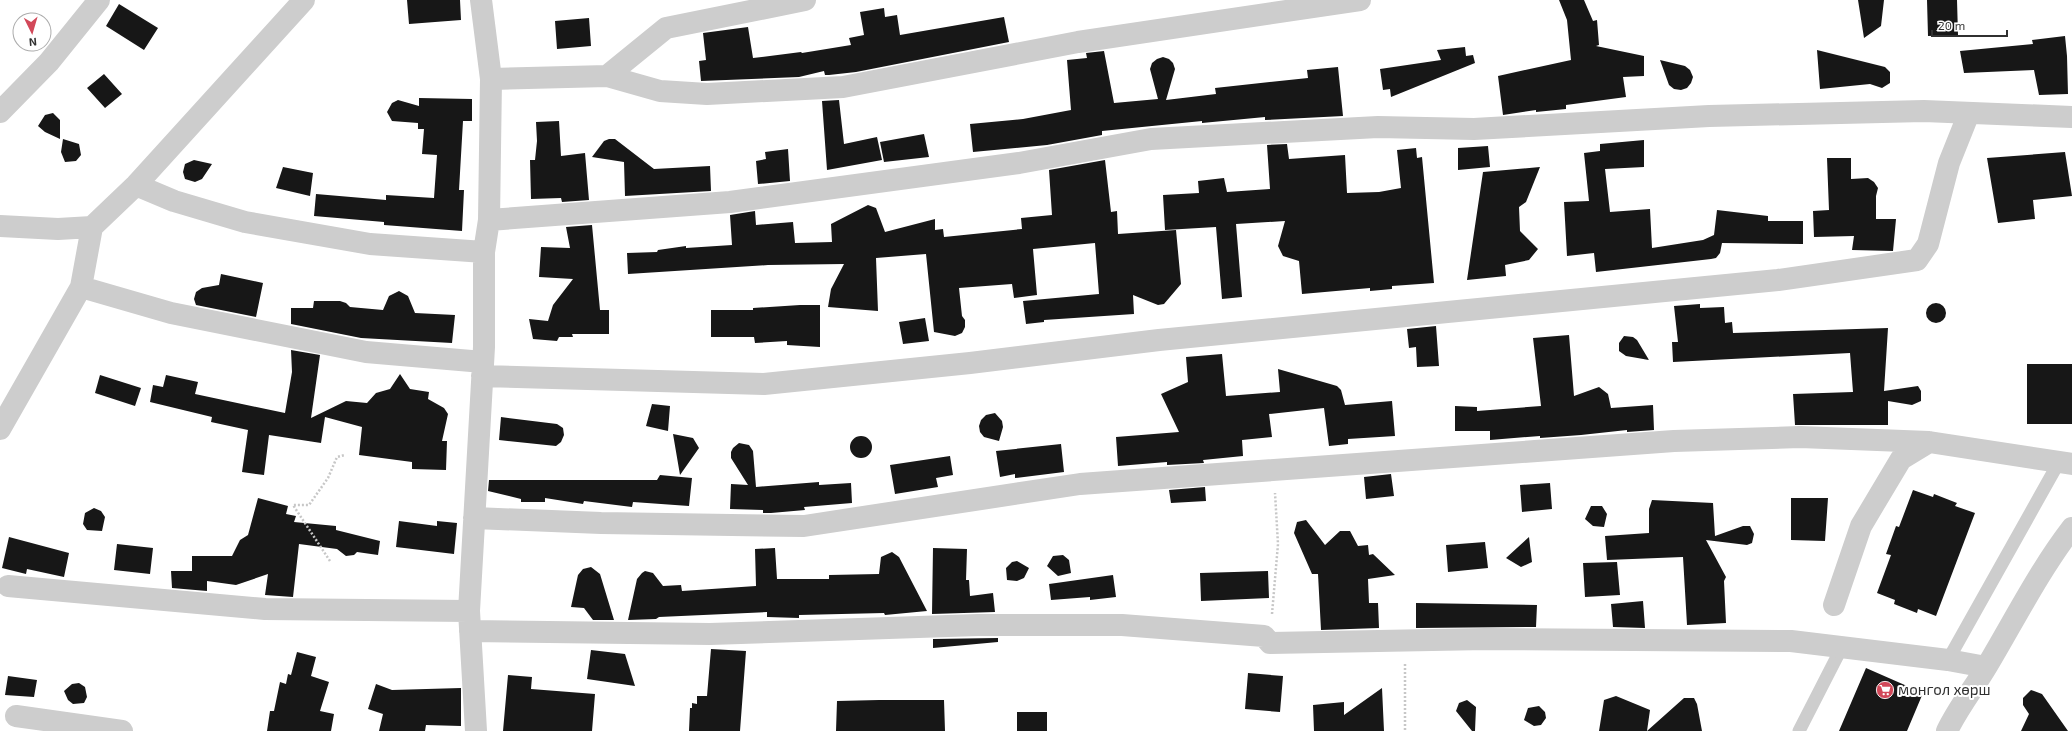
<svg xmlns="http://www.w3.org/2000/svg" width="2072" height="731" viewBox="0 0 2072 731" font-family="'Exo 2',sans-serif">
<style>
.building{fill:#171717}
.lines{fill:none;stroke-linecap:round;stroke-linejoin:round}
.path{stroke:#c7c7c7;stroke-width:2.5;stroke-dasharray:2 2;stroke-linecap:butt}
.lane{stroke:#cdcdcd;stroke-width:13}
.street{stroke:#cdcdcd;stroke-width:22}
.labels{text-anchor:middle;stroke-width:4;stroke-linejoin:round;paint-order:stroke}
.poi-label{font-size:15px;fill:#303030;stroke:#fff;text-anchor:start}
</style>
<rect width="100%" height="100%" fill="#fff"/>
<!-- building -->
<path class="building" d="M 407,0 L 460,0 L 461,20 L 409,24 Z
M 1559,0 L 1584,0 L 1593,21 L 1597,20 L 1599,45 L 1596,46 L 1644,56 L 1644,76 L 1623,77 L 1626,97 L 1566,105 L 1566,109 L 1536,112 L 1536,110 L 1503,115 L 1498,76 L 1571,60 L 1567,20 Z
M 1858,0 L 1884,0 L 1881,26 L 1864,38 Z
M 1927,0 L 1957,0 L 1958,35 L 1928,36 Z
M 119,4 L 158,28 L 144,50 L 106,26 Z
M 884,8 L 885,17 L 897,15 L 900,35 L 1004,17 L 1009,42 L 856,72 L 829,75 L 825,75 L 824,71 L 799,77 L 701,81 L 699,61 L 706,60 L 703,33 L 748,27 L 753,58 L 801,52 L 802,53 L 851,45 L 849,38 L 864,35 L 860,12 Z
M 589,18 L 591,46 L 557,49 L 555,21 Z
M 2065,36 L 2067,56 L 2068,94 L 2039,95 L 2034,70 L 1964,73 L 1960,51 L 2033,44 L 2032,40 Z
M 1465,47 L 1466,56 L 1473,55 L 1475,63 L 1391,97 L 1390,89 L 1383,90 L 1380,69 L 1441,60 L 1437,50 Z
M 1817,50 L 1885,67 L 1890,72 L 1890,83 L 1882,88 L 1870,84 L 1820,89 Z
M 1104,51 L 1114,103 L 1158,99 L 1150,69 L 1152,63 L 1157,59 L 1163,57 L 1169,59 L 1173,63 L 1175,69 L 1166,100 L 1216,94 L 1215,88 L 1308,78 L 1307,70 L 1338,67 L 1343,116 L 1265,120 L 1265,117 L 1202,123 L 1202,121 L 1102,131 L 1102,135 L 1047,145 L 973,152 L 970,124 L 1023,119 L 1071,110 L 1067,60 L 1087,58 L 1086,53 Z
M 1660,60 L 1685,66 L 1690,70 L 1693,77 L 1691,83 L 1687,88 L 1681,90 L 1674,89 L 1669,85 Z
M 104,74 L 122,94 L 105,108 L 87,88 Z
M 419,98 L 472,99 L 472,121 L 463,121 L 459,190 L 464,190 L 462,231 L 384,225 L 384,222 L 314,216 L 316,194 L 386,200 L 386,195 L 434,198 L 437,155 L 422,154 L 424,129 L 418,129 L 418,123 L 392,121 L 387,112 L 392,103 L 398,100 L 419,106 Z
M 839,100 L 844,144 L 877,137 L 882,160 L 827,170 L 822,101 Z
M 53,113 L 60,120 L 60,139 L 45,132 L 38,126 L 45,115 Z
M 559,121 L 561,156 L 585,153 L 589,200 L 562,202 L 561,198 L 531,199 L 530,160 L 535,160 L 537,141 L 536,122 Z
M 924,134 L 929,157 L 884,162 L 880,142 Z
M 63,139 L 79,144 L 81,155 L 76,161 L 65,162 L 61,152 Z
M 609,139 L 615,139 L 654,169 L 710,166 L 711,191 L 625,196 L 624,162 L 592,157 L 604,141 Z
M 1644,140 L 1644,167 L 1605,169 L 1610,212 L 1650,209 L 1652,248 L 1703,240 L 1714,235 L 1717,210 L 1768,216 L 1768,221 L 1803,221 L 1803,244 L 1722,243 L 1720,253 L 1716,258 L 1711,259 L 1596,272 L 1594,253 L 1567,256 L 1564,202 L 1589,201 L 1584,153 L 1600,151 L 1600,144 Z
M 1287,144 L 1289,159 L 1345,155 L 1347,193 L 1379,192 L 1401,188 L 1397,150 L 1416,148 L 1417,158 L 1422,157 L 1434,283 L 1392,286 L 1392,289 L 1370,291 L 1370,288 L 1302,294 L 1299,261 L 1283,256 L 1278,246 L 1285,221 L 1236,224 L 1242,297 L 1222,299 L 1216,227 L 1165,230 L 1163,195 L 1199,193 L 1198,181 L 1224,178 L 1227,192 L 1270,189 L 1267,145 Z
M 1488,146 L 1490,167 L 1458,170 L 1458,148 Z
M 788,149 L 790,181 L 758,184 L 756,161 L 766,159 L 765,152 Z
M 2065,152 L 2072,196 L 2033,200 L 2035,219 L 1998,223 L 1987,158 Z
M 1827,158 L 1851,158 L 1851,179 L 1868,178 L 1874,182 L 1878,188 L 1876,196 L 1876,219 L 1896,219 L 1893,251 L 1852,250 L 1854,236 L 1814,237 L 1813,211 L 1829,210 Z
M 194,160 L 212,164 L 202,179 L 195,182 L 185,179 L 183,172 L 185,164 Z
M 1105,160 L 1111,212 L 1117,211 L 1118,234 L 1176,230 L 1181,284 L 1164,304 L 1158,305 L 1133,295 L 1134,314 L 1044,320 L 1044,322 L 1026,324 L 1023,301 L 1099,294 L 1095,243 L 1033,249 L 1037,295 L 1014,298 L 1012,284 L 959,288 L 962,316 L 965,320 L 965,327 L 962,333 L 955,336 L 934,332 L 926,254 L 876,258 L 878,311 L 828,307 L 831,289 L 844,264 L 768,265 L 628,274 L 627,253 L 657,252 L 658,250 L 686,246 L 686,248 L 732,245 L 730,215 L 755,211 L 756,225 L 793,222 L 795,243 L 832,242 L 831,224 L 868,205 L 876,208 L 885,232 L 935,219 L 935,230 L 943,229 L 944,237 L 1022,229 L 1021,218 L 1052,215 L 1049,170 Z
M 283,167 L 313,173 L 310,196 L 276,188 Z
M 1540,167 L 1526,202 L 1519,207 L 1520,231 L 1538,249 L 1529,260 L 1505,265 L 1506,276 L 1467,280 L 1483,172 Z
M 592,225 L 600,310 L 609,310 L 609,334 L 572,334 L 573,337 L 559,337 L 557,341 L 533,339 L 529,319 L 548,321 L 553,305 L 573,279 L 539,277 L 541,247 L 570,248 L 566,227 Z
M 221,274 L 263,283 L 256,317 L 196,305 L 194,299 L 196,292 L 202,288 L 219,285 Z
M 399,291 L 408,296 L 415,313 L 455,315 L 452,343 L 361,338 L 291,324 L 291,308 L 313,308 L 314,301 L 340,301 L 346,303 L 350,307 L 383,310 L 389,296 Z
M1926 313a10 10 0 1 1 20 0a10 10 0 1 1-20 0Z
M 1700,304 L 1700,308 L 1724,307 L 1725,323 L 1732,322 L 1733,333 L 1888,328 L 1884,391 L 1918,386 L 1921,391 L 1921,401 L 1912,405 L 1888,401 L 1888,425 L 1795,425 L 1793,394 L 1853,392 L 1850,353 L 1673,362 L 1672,342 L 1678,342 L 1674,306 Z
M 800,305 L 820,305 L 820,347 L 787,345 L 787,341 L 755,343 L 754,337 L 711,337 L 711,310 L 753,310 L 753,308 Z
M 925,318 L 929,341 L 903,344 L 899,322 Z
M 1436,326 L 1439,366 L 1417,367 L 1416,347 L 1409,348 L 1407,329 Z
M 1569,335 L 1574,396 L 1599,387 L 1608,394 L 1611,408 L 1653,405 L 1654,430 L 1627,432 L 1627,430 L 1581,435 L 1540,438 L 1540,436 L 1490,440 L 1490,431 L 1455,431 L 1455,406 L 1477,407 L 1477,411 L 1541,406 L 1533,338 Z
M 1624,336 L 1633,337 L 1637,340 L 1649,360 L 1626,356 L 1619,351 L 1619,343 Z
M 291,350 L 320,355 L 311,418 L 346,401 L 367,403 L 376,393 L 390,389 L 400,374 L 410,389 L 429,392 L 428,399 L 444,408 L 448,414 L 442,441 L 447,441 L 446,470 L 412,469 L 412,462 L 359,455 L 362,427 L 325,417 L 321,443 L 269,435 L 264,475 L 242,472 L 248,430 L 211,422 L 212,417 L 150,402 L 153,385 L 163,387 L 166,375 L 198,382 L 195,394 L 285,413 L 292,372 Z
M 1222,354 L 1226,396 L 1280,392 L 1278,369 L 1337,386 L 1341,390 L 1345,405 L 1392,401 L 1395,436 L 1348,439 L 1348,444 L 1329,446 L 1324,408 L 1269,414 L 1272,437 L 1242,440 L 1243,456 L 1203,460 L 1204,463 L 1167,465 L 1167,462 L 1118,466 L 1116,437 L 1179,432 L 1161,394 L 1188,382 L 1186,357 Z
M 2027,364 L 2072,364 L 2072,424 L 2027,424 Z
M 100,375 L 141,388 L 135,406 L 95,393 Z
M 652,404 L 670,406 L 668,431 L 646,426 Z
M 995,413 L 1002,421 L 1003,427 L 999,441 L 984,437 L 980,432 L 979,426 L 981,420 L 986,415 Z
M 501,417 L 557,424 L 563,428 L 564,435 L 561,442 L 556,446 L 499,440 Z
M 673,434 L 693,438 L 699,448 L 680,475 Z
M850 447a11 11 0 1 1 22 0a11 11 0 1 1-22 0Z
M 739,443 L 749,445 L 753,451 L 756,487 L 819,482 L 819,485 L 851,483 L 852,503 L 804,507 L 805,510 L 771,513 L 763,513 L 763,510 L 730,509 L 731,484 L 748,485 L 731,458 L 731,452 L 733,448 Z
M 1061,444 L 1064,472 L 1015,478 L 1015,474 L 1000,477 L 996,451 Z
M 950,456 L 953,475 L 936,478 L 938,487 L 895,494 L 890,465 Z
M 1391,474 L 1394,496 L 1366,499 L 1364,477 Z
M 660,475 L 692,478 L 689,506 L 633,502 L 632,507 L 584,501 L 583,504 L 545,498 L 545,502 L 521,502 L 521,499 L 488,491 L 489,480 L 657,480 Z
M 1550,483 L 1552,509 L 1522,512 L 1520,485 Z
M 1205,487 L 1206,501 L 1171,503 L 1169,490 Z
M 1913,490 L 1933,497 L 1934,494 L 1957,503 L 1955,506 L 1975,513 L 1936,616 L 1918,609 L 1917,613 L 1894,604 L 1895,600 L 1877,593 L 1891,555 L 1886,554 L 1896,526 L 1899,527 Z
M 258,498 L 288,506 L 286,514 L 296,516 L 294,522 L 336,526 L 336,530 L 380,541 L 378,555 L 357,552 L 354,555 L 346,556 L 337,549 L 299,544 L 293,597 L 265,595 L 268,574 L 236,585 L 207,581 L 207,591 L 172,588 L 171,571 L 192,571 L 192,556 L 232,556 L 240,540 L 248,535 Z
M 1791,498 L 1828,498 L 1825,541 L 1791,540 Z
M 1652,500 L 1713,503 L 1715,536 L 1743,526 L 1750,526 L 1754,534 L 1752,543 L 1747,545 L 1706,540 L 1726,577 L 1724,581 L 1726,623 L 1687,625 L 1683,557 L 1607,560 L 1605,536 L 1649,533 L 1649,509 Z
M 1591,506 L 1602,506 L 1607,514 L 1604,527 L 1593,526 L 1585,519 Z
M 94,508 L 101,511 L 105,517 L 102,531 L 87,530 L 83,524 L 85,513 Z
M 1306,520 L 1325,545 L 1340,531 L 1350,531 L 1358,546 L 1368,545 L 1369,555 L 1373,554 L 1395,575 L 1368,579 L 1369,603 L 1378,603 L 1379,628 L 1321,630 L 1318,574 L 1312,574 L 1294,533 L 1297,522 Z
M 399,521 L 437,526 L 437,521 L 457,523 L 454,554 L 396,547 Z
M 9,537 L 69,553 L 64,577 L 27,569 L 26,574 L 2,568 Z
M 1529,537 L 1532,562 L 1521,567 L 1506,558 Z
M 1485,542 L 1488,568 L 1448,572 L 1446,545 Z
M 117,544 L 153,548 L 150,574 L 114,570 Z
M 775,548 L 777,579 L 829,579 L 829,575 L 879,574 L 881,557 L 892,552 L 899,557 L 927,611 L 885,615 L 884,613 L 799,615 L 799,618 L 767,617 L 767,612 L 659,617 L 656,619 L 628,620 L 637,579 L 642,573 L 645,571 L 653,573 L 663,586 L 681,585 L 682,591 L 756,586 L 755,549 Z
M 933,548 L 967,549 L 966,580 L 969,580 L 970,596 L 993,593 L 995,612 L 932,614 Z
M 1063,555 L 1069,560 L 1071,573 L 1058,576 L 1047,566 L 1053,556 Z
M 1017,561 L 1029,568 L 1024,578 L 1017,581 L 1007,580 L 1006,568 L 1012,562 Z
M 1617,562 L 1620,595 L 1585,597 L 1583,563 Z
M 591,567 L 600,574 L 614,620 L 593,620 L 584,608 L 571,607 L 578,575 L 583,569 Z
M 1268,571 L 1269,598 L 1201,601 L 1200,573 Z
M 1113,575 L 1116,597 L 1090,600 L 1090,597 L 1051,600 L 1049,584 Z
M 1643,601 L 1645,628 L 1613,627 L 1611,604 Z
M 1416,603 L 1537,605 L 1536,627 L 1416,628 Z
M 998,638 L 998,642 L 933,648 L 933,639 Z
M 711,649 L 746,651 L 740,731 L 689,731 L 690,708 L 692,708 L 692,703 L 697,704 L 697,696 L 707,696 Z
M 591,650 L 625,654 L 635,686 L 587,679 Z
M 297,652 L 316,657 L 311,676 L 329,682 L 320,711 L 334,714 L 331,731 L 267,731 L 270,711 L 274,711 L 280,682 L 286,684 L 288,674 L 291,675 Z
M 1866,668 L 1923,693 L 1907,731 L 1839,731 Z
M 1248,673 L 1283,676 L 1280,712 L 1245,709 Z
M 508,675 L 532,677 L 531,689 L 595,694 L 592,731 L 503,731 Z
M 8,676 L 37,680 L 34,697 L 5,695 Z
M 79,683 L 85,687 L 87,697 L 84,703 L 73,704 L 68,700 L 64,691 L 72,684 Z
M 376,684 L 392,690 L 461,688 L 461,726 L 426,725 L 425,731 L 379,731 L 383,714 L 368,709 Z
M 1382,688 L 1384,731 L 1314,731 L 1313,705 L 1344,702 L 1344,715 Z
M 2031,690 L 2042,694 L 2068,731 L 2021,731 L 2029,714 L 2023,705 L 2023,698 Z
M 1616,696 L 1650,710 L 1647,731 L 1599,731 L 1604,700 Z
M 1684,698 L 1694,698 L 1697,704 L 1702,731 L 1647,731 Z
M 879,700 L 944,700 L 945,731 L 836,731 L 837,701 Z
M 1467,700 L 1476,707 L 1475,731 L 1472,731 L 1456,711 L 1459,703 Z
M 1539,706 L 1545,712 L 1546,718 L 1541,725 L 1534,726 L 1524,720 L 1528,708 Z
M 1017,712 L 1047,712 L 1047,731 L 1017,731 Z"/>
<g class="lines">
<!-- path -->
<path class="path" d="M 330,561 L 293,505 L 309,505 L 328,478 L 337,457 L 345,455
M 1272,614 L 1278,544 L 1275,493
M 1405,664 L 1405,731"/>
<!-- lane -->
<path class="lane" d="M 1948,660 L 2059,462
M 1799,731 L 1842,647"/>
<!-- street -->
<path class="street" d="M 607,76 L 666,28 L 805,0
M 491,79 L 607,76 L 660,91 L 707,94 L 843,87 L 1078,42 L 1360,0
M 0,112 L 49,62 L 99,0
M 136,185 L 174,201 L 245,222 L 370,244 L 484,252
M 489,220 L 730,202 L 1019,163 L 1151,139 L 1378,127 L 1474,129 L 1709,116 L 1924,111 L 2072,117
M 0,226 L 58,229 L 92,227
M 81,287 L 171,313 L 366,352 L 483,362
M 482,376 L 764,384 L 970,363 L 1159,340 L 1778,280 L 1917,260 L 1928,244 L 1949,163 L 1969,113
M 0,429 L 81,287 L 92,227 L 136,185 L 304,0
M 474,518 L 601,523 L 804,526 L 1080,484 L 1674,441 L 1800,437 L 1929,442 L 2072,464
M 8,586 L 265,609 L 469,611
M 1834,605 L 1861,526 L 1901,459 L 1929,442
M 470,631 L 710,634 L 978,625 L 1122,625 L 1264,636 L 1270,643 L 1486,639 L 1791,641 L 1948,660 L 1986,667
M 16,716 L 122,731
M 476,731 L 469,611 L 484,347 L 484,252 L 489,220 L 491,79 L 481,0
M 1947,731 C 1958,708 1974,688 1987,666 C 2015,619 2039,571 2072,528"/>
</g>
<!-- icons -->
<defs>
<symbol id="supermarket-disc" viewBox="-11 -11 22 22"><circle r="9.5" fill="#d24859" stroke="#fff"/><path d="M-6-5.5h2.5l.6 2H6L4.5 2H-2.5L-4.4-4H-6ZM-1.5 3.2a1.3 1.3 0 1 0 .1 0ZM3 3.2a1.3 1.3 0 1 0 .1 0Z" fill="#fff"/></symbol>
</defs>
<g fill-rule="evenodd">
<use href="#supermarket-disc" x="1875" y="680" width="20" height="20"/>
</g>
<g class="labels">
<!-- poi labels -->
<g class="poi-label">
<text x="1898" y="695">монгол хөрш</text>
</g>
</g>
<!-- north arrow -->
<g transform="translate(32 32) rotate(175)"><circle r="19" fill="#ffffff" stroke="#acacac"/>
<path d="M0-3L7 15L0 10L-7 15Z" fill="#d24859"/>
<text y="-6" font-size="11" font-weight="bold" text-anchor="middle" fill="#303030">N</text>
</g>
<!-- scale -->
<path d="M1932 30v6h75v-6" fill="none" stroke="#303030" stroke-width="2"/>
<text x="1938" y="30" font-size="12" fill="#303030" stroke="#ffffff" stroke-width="3" paint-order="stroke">20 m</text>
</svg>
